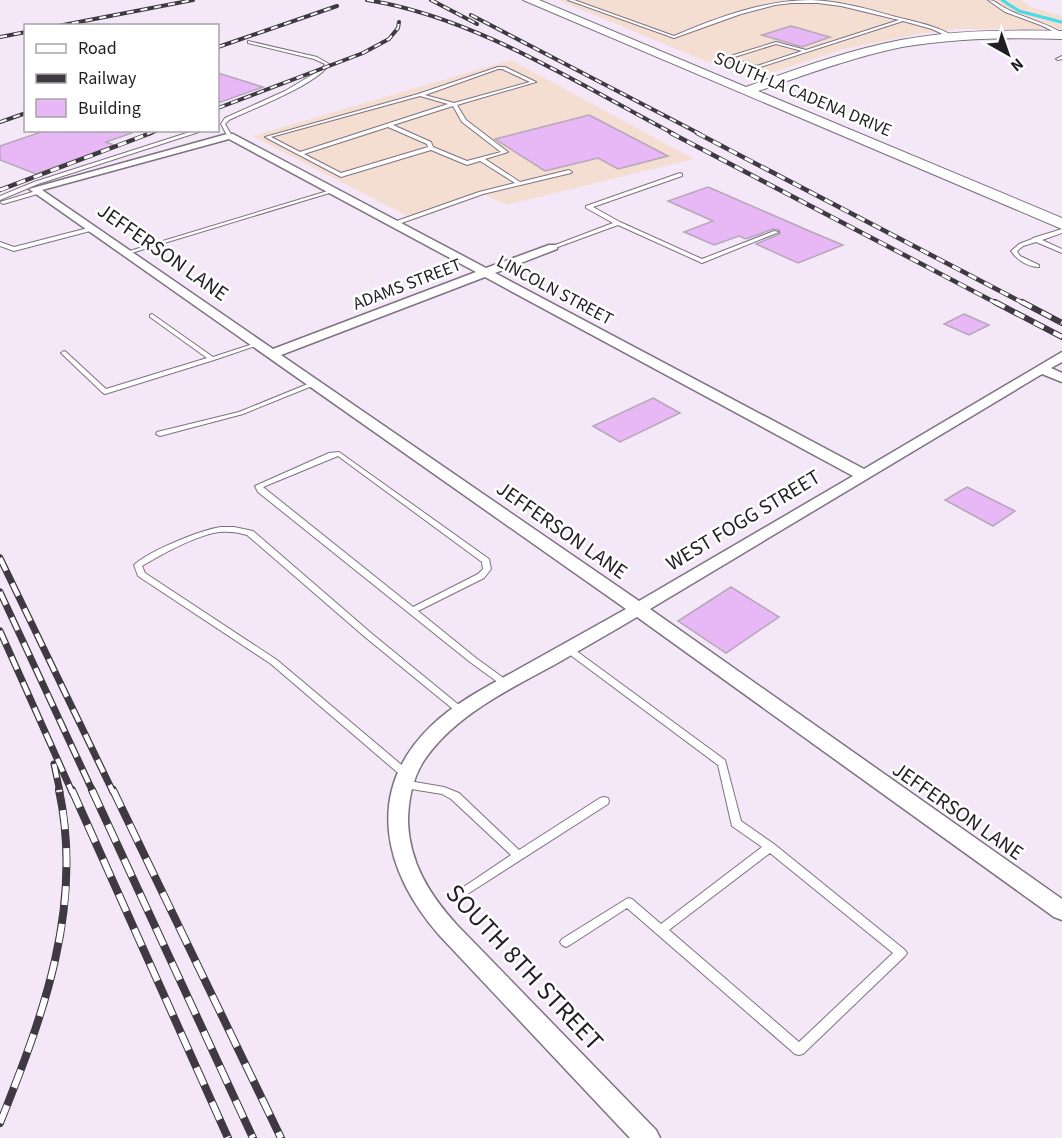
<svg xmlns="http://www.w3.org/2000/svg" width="1062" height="1138" viewBox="0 0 1062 1138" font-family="'Source Sans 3',sans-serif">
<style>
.industrial{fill:#f4ddd1}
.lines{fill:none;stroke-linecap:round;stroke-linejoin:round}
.stream{stroke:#45dbe7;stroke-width:3}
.building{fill:#e8b8f6;stroke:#b4a7b7;stroke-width:1.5}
.service-casing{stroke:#7e7281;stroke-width:2}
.minor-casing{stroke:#7e7281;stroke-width:3}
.secondary-casing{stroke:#7e7281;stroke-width:2}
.service{fill:#fff;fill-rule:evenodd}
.minor{fill:#fff;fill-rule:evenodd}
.secondary{fill:#fff;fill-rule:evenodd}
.rail-far4-casing{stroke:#3f3a41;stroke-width:4}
.rail-far3-casing{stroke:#3f3a41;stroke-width:4.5}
.rail-far2-casing{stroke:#3f3a41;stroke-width:6}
.rail-far1-casing{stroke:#3f3a41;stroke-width:7}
.rail-casing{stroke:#3f3a41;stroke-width:8}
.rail-far4{stroke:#fff;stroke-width:2;stroke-dasharray:7;stroke-linecap:butt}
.rail-far3{stroke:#fff;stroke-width:3;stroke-dasharray:9;stroke-linecap:butt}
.rail-far2{stroke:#fff;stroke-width:4;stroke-dasharray:11;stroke-linecap:butt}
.rail-far1{stroke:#fff;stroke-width:4.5;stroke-dasharray:14;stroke-linecap:butt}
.rail{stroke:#fff;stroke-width:6;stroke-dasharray:19;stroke-linecap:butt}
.labels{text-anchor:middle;stroke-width:5;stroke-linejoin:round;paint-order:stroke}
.far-street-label{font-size:18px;fill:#221e24;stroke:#fff}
.street-label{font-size:21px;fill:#221e24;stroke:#fff}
.near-street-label{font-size:26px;fill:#221e24;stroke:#fff}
</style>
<rect width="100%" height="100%" fill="#f4e7f8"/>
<!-- industrial -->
<path class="industrial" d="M 558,0 L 1021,0 L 1031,7 L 1062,16 L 1062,29 L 959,29 L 918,34 L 844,49 L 764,75 L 748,75 L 732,72 Z
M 511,60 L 694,159 L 506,205 L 485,195 L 415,220 L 252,136 Z"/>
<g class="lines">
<!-- stream -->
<path class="stream" d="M 1002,0 L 1019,11 L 1061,22"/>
</g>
<!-- building -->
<path class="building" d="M 791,26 L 830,37 L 802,47 L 762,35 Z
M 218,73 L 263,87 L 218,103 Z
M 589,115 L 668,156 L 618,169 L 598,158 L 545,171 L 495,139 Z
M 47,130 L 132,130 L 132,133 L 106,142 L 114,145 L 36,174 L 0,160 L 0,146 Z
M 708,187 L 814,233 L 843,245 L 798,263 L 756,244 L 780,234 L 779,230 L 773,229 L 746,239 L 739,236 L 714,245 L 684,232 L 713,221 L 668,201 Z
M 964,314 L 989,325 L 969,335 L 944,324 Z
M 653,398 L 680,413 L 620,442 L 593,426 Z
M 967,487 L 1015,511 L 993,526 L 945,500 Z
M 731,587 L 779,617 L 726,653 L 678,621 Z"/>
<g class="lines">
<defs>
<path id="service" d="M 568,0 L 574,0 L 674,36 C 716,18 764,0 811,0 C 840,1 868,9 896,17 C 916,22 939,26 956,38 L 953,39 L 932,29 L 903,21 L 757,68 L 727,60 L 727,57 L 776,42 L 806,50 L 899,20 L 841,6 L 818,3 L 792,3 L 775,5 L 741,14 L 674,38 ZM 776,44 L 802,51 L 757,66 L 731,58 Z
M 988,0 C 995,0 999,5 1005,8 C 1023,18 1044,22 1062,33 L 1062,36 L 1043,26 L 1005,12 Z
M 248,41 L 317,57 L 329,64 C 320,83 250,110 229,120 L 225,124 L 232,136 L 230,137 L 228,137 L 221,124 L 225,118 L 285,91 L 322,69 L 325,64 L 314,59 L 248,43 Z
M 1062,56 L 1062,59 L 1058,60 L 1056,59 Z
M 498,67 L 505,67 L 536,82 L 457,105 L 466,120 L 508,152 L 485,159 L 520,182 L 569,170 L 572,172 L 571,173 L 483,194 L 393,226 L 391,225 L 391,223 L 479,192 L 515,183 L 480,161 L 467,165 L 431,150 L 341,177 L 265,137 L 418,94 ZM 498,69 L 502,69 L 530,82 L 454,103 L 425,95 ZM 420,96 L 448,104 L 300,152 L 271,137 ZM 453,106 L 462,122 L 501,152 L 467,161 L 433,147 L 431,142 L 393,125 ZM 388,127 L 427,144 L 428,147 L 341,173 L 304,154 Z
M 196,130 L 205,130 L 38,184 L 0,200 L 0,196 L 34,182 Z
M 680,173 L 682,174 L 682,176 L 593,207 L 620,222 L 702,259 L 774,231 L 779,232 L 702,263 L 618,225 L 555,248 L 550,247 L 613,223 L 586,208 L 586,206 Z
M 39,190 L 42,192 L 41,193 L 3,204 L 0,202 Z
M 331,190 L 336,191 L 128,254 L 123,253 Z
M 92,227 L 94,228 L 94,230 L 14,251 L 0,246 L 0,242 L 14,247 Z
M 1062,229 L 1062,233 L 1042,240 L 1062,249 L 1062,253 L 1036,242 L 1023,246 L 1017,251 L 1020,256 L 1039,265 L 1039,267 C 1028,267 1017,260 1011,251 L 1019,244 L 1032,239 L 1033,238 Z
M 152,314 L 213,357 L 256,343 L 258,342 L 261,344 L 214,360 L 105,394 L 103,393 L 61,353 L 64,351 L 66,352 L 106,389 L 207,358 L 150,317 L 150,315 Z
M 315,381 L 318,383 L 317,384 L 243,414 L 160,436 L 156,434 L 157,432 L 239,412 Z
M 339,452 L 489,559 L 491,569 L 484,578 L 418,611 L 476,658 L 509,682 L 511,684 L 509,686 L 503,686 L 470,662 L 258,492 L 255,486 L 329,453 ZM 338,456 L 482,562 L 483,569 L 478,574 L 413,607 L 263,487 Z
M 221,527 L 234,527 L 253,531 L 371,633 L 465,710 L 467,712 L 465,714 L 459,714 L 365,637 L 247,535 C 238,532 229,531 219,532 C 197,535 162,554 142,566 L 145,573 L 277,660 L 410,772 L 412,775 L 410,778 L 407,779 L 404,778 L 271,664 L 138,576 L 134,565 C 149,551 200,530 221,527 Z
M 568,646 L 571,647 L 725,760 L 741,821 L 774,844 L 905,950 L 907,953 L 905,956 L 803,1054 L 799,1055 L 795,1054 L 627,908 L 570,945 L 566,947 L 562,945 L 560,942 L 562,939 L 628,898 L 632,899 L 661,924 L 762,847 L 732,826 L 718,765 L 565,651 L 564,649 ZM 770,853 L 893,953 L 799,1042 L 669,930 Z
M 403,780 L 444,787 L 459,793 L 519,850 L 600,798 L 604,797 L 608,798 L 609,801 L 608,804 L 466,895 L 462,894 L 461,891 L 462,888 L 511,855 L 451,799 L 442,794 L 399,787 L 398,784 L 399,781 Z"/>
<path id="minor" d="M 227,134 L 233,134 L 486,268 L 549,245 L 557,245 L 557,249 L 495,273 L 864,469 L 1062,352 L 1062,362 L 1051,368 L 1062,373 L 1062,382 L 1042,374 L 650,609 L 1062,899 L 1062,920 L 1054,917 L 637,617 C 610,633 582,649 554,665 C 508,690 453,716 423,762 C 412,780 408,802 408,823 C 410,863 429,894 456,924 L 656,1130 L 660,1138 L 630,1138 L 440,936 C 384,872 363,792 431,726 C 455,703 486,687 515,671 C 552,650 589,630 626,609 L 29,189 ZM 229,139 L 476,272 L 273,349 L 42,190 ZM 485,277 L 853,476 L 639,601 L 281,355 Z"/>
<path id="secondary" d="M 523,0 L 539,0 L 746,87 C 797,69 848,50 901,40 C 954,30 1008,30 1062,31 L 1062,39 C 1009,37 955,38 902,47 C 853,57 805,75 758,91 L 1062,218 L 1062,229 Z"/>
</defs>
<!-- service casing -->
<use href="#service" class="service-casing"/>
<!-- minor casing -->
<use href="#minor" class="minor-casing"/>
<!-- secondary casing -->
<use href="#secondary" class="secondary-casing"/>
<!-- service -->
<use href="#service" class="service"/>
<!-- minor -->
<use href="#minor" class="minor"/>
<!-- secondary -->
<use href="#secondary" class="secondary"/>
<defs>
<path id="rail-far4" d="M 367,0 C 475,17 578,84 674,134
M 431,0 L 477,24
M 471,15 L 700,134
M 58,26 L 193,0
M 0,37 L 26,32
M 218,47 L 337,6
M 218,108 L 363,53 L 389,39 L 398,28 L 399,22
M 0,122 L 26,113
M 147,134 L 158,130"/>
<path id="rail-far3" d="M 671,133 L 998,304
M 697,133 L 1025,304
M 0,190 L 151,133"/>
<path id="rail-far2" d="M 995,302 L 1062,337
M 1022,302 L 1062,323"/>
<path id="rail-far1" d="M 0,558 L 113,792
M 0,592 L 93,792
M 0,631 L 72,792
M 54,764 L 60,792"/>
<path id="rail" d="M 72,790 L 228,1138
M 92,790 L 253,1138
M 113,790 L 281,1138
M 0,1123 C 43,1016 84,907 59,790"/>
</defs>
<!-- rail-far4 casing -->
<use href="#rail-far4" class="rail-far4-casing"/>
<!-- rail-far3 casing -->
<use href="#rail-far3" class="rail-far3-casing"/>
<!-- rail-far2 casing -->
<use href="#rail-far2" class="rail-far2-casing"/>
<!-- rail-far1 casing -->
<use href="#rail-far1" class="rail-far1-casing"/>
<!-- rail casing -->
<use href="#rail" class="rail-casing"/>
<!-- rail-far4 -->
<use href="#rail-far4" class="rail-far4"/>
<!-- rail-far3 -->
<use href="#rail-far3" class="rail-far3"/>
<!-- rail-far2 -->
<use href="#rail-far2" class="rail-far2"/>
<!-- rail-far1 -->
<use href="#rail-far1" class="rail-far1"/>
<!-- rail -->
<use href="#rail" class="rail"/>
</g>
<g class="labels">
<!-- far-street labels -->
<g class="far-street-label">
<text transform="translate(803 94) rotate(23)" y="6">SOUTH LA CADENA DRIVE</text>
<text transform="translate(407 284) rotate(-21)" y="6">ADAMS STREET</text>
<text transform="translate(555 290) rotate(28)" y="6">LINCOLN STREET</text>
</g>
<!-- street labels -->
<g class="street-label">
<text transform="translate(163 252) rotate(35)" y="7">JEFFERSON LANE</text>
<text transform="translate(743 520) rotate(-31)" y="7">WEST FOGG STREET</text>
<text transform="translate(562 530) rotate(35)" y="7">JEFFERSON LANE</text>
<text transform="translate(958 811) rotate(35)" y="7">JEFFERSON LANE</text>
</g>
<!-- near-street labels -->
<g class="near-street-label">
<text transform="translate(525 967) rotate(47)" y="9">SOUTH 8TH STREET</text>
</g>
</g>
<!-- legend -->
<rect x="24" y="24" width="195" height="108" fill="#ffffff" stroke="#a7a5a7" stroke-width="1.5"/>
<rect x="36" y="44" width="30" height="9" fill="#ffffff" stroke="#a7a5a7" stroke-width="1.5"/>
<text x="78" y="54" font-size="18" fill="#221e24">Road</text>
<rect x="36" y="74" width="30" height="9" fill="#3f3a41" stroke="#a7a5a7" stroke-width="1.5"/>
<text x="78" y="84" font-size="18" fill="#221e24">Railway</text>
<rect x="36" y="99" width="30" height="18" fill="#e8b8f6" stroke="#a7a5a7" stroke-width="1.5"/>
<text x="78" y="114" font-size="18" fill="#221e24">Building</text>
<!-- north arrow -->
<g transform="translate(1008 54) rotate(140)" stroke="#ffffff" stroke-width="4.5" paint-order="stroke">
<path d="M0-4.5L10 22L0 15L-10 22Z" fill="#221e24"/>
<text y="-9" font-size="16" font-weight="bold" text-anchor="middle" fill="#221e24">N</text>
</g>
</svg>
